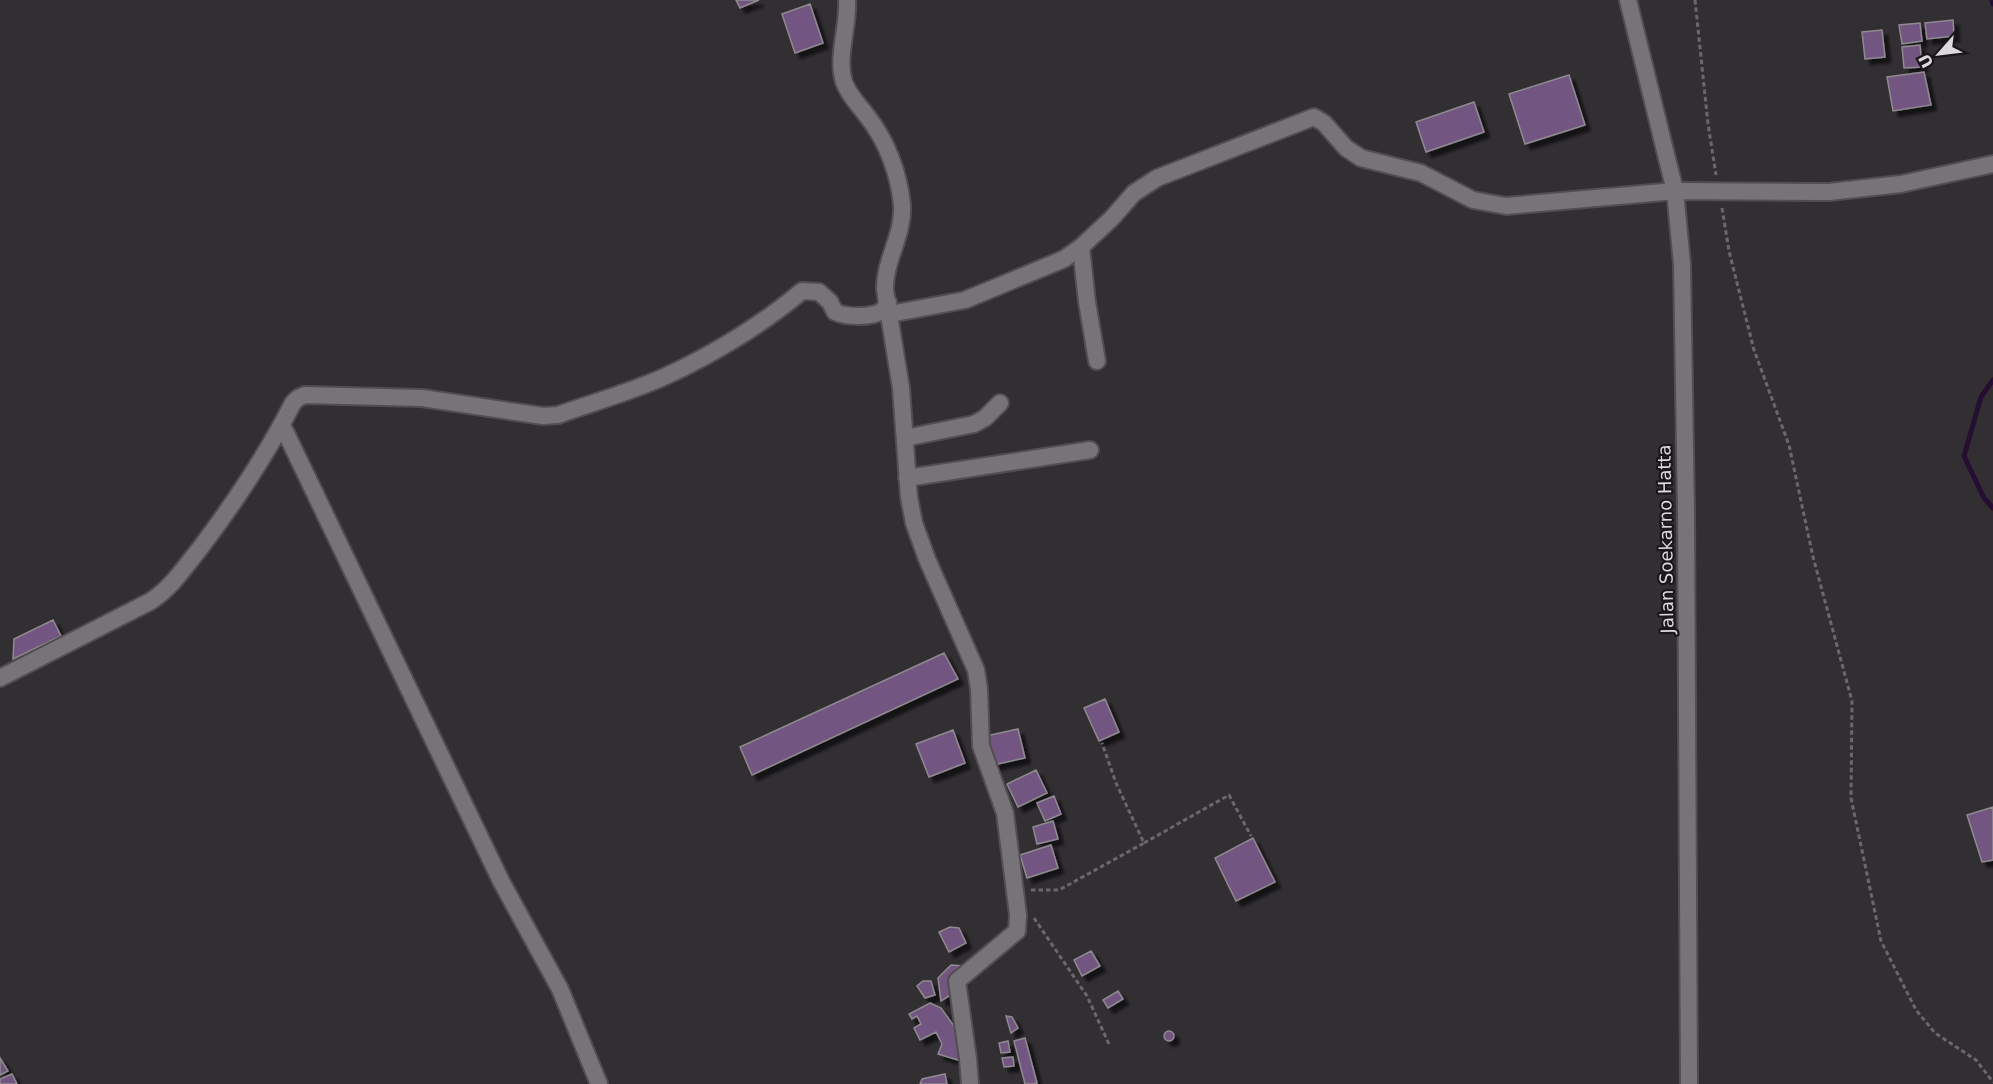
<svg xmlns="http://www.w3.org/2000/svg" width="1993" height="1084" viewBox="0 0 1993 1084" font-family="'DejaVu Sans',sans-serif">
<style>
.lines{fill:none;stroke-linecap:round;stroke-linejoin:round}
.stream{stroke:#260d32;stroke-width:5}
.building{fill:#725681;stroke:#8e8a90;stroke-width:1.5;filter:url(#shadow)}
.minor-casing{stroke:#504e51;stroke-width:20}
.tertiary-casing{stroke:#504e51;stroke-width:20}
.path{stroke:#6b686c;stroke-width:3;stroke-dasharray:4.5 3;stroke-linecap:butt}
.minor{stroke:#777479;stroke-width:16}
.tertiary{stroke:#777479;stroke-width:16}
.labels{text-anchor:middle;stroke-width:4.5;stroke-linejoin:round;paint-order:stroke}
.street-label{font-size:18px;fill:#dcdadd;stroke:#191719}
</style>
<defs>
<filter id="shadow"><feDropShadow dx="5.5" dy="5.5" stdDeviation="1.5" flood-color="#0009"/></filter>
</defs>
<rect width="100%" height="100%" fill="#322f33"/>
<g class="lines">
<!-- stream -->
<path class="stream" d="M 1992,0 L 1993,4
M 1993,380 L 1981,397 L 1964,456 L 1984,498 L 1993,508"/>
</g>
<!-- building -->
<path class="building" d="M 736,0 L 759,0 L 740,8 Z
M 810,4 L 823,43 L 795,53 L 782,14 Z
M 1953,20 L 1954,36 L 1927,39 L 1925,23 Z
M 1920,23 L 1922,41 L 1902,44 L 1899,25 Z
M 1882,30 L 1885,57 L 1865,59 L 1862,32 Z
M 1920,45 L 1922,67 L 1904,68 L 1902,47 Z
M 1924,72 L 1931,105 L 1893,111 L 1887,77 Z
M 1569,75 L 1585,125 L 1525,144 L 1509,94 Z
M 1474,102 L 1484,132 L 1426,152 L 1416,122 Z
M 53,620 L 61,636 L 13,659 L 14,639 Z
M 944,653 L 958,679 L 752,775 L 740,747 Z
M 1105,699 L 1119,732 L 1099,741 L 1084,708 Z
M 1018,729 L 1025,758 L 993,765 L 986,736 Z
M 953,730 L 965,763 L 929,777 L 916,744 Z
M 1036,770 L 1047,793 L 1018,807 L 1007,784 Z
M 1054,796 L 1061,814 L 1045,821 L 1037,803 Z
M 1993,807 L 1993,860 L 1982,862 L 1967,815 Z
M 1053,821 L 1058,839 L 1037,844 L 1033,827 Z
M 1253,838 L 1275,882 L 1236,901 L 1215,858 Z
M 1051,845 L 1058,868 L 1027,878 L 1020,855 Z
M 950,927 L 959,928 L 966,943 L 949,952 L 939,932 Z
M 1091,951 L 1100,966 L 1082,976 L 1074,960 Z
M 951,965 L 964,966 L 957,991 L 941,1001 L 938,978 Z
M 923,981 L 931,981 L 935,995 L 925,998 L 917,986 Z
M 1118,991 L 1123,999 L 1108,1008 L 1103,1000 Z
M 930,1003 L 941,1008 L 954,1026 L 961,1061 L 938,1054 L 942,1044 L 936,1032 L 920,1040 L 914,1028 L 921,1024 L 917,1016 L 912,1019 L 909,1014 Z
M 1006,1016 L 1012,1017 L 1018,1028 L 1011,1033 Z
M1164 1036a5 5 0 1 1 10 0a5 5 0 1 1-10 0Z
M 1025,1038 L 1037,1083 L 1032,1084 L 1025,1084 L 1014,1041 Z
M 1008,1041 L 1010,1052 L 1001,1053 L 999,1043 Z
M 1013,1057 L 1014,1066 L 1004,1067 L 1002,1058 Z
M 0,1058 L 8,1071 L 0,1075 Z
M 12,1074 L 17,1084 L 0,1084 L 0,1079 Z
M 945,1074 L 947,1084 L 920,1084 L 922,1079 Z"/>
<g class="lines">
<defs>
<path id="minor" d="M 847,0 C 849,27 836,56 844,82 C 849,96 859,105 867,116 C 887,141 899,174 902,205 C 904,235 884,261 885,290 L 901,388 L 909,497 L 914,523 L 927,559 L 976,670 L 979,689 L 981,746 L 1005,813 L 1018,915 L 1017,931 L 957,981 L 968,1059 L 970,1084
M 1081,247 L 1087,302 L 1097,361
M 890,314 L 965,300 L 1064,259 L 1081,247 L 1112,218 L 1134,193 L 1157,178 L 1314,117 L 1324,123 L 1346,148 L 1361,158 L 1421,173 L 1473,200 L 1506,206 L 1675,191 L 1829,192 L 1901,184 L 1993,164
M 278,431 L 285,431 L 501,881 L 560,989 L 599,1084
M 905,438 L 974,424 L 985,418 L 1000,403
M 907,478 L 1090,450
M 0,678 L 151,601 C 172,587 185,567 201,547 C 235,502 267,454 293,403 L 298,398 L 305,395 L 422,398 L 543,416 L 558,415 C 594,402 631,392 666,376 C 712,355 763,324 802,291 L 819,292 L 830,302 L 835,312 C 846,317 871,318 882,311 C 883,310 887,304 888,302"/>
<path id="tertiary" d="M 1628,0 L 1675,191 L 1682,264 L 1686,512 L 1689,1084"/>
</defs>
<!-- minor casing -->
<use href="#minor" class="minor-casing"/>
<!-- tertiary casing -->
<use href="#tertiary" class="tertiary-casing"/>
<!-- path -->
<path class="path" d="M 1695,0 L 1708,124 L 1716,175
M 1722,208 L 1729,251 L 1754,350 L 1789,445 L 1813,557 L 1852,701 L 1851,798 L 1881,941 L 1916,1010 L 1935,1033 L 1976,1060 L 1993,1082
M 1144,843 L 1229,795 L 1251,836
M 1031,890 L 1059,890 L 1144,843 L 1116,783 L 1102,743
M 1034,918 L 1087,996 L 1109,1044"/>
<!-- minor -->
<use href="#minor" class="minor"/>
<!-- tertiary -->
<use href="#tertiary" class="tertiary"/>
</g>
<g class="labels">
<!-- street labels -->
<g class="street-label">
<text transform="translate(1666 539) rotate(-91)" y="6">Jalan Soekarno Hatta</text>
</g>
</g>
<!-- north arrow -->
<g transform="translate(1939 54) rotate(242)" stroke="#191719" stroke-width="4.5" paint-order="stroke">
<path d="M0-4.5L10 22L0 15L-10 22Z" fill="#dcdadd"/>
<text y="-9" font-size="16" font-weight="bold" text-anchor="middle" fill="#dcdadd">U</text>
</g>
</svg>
